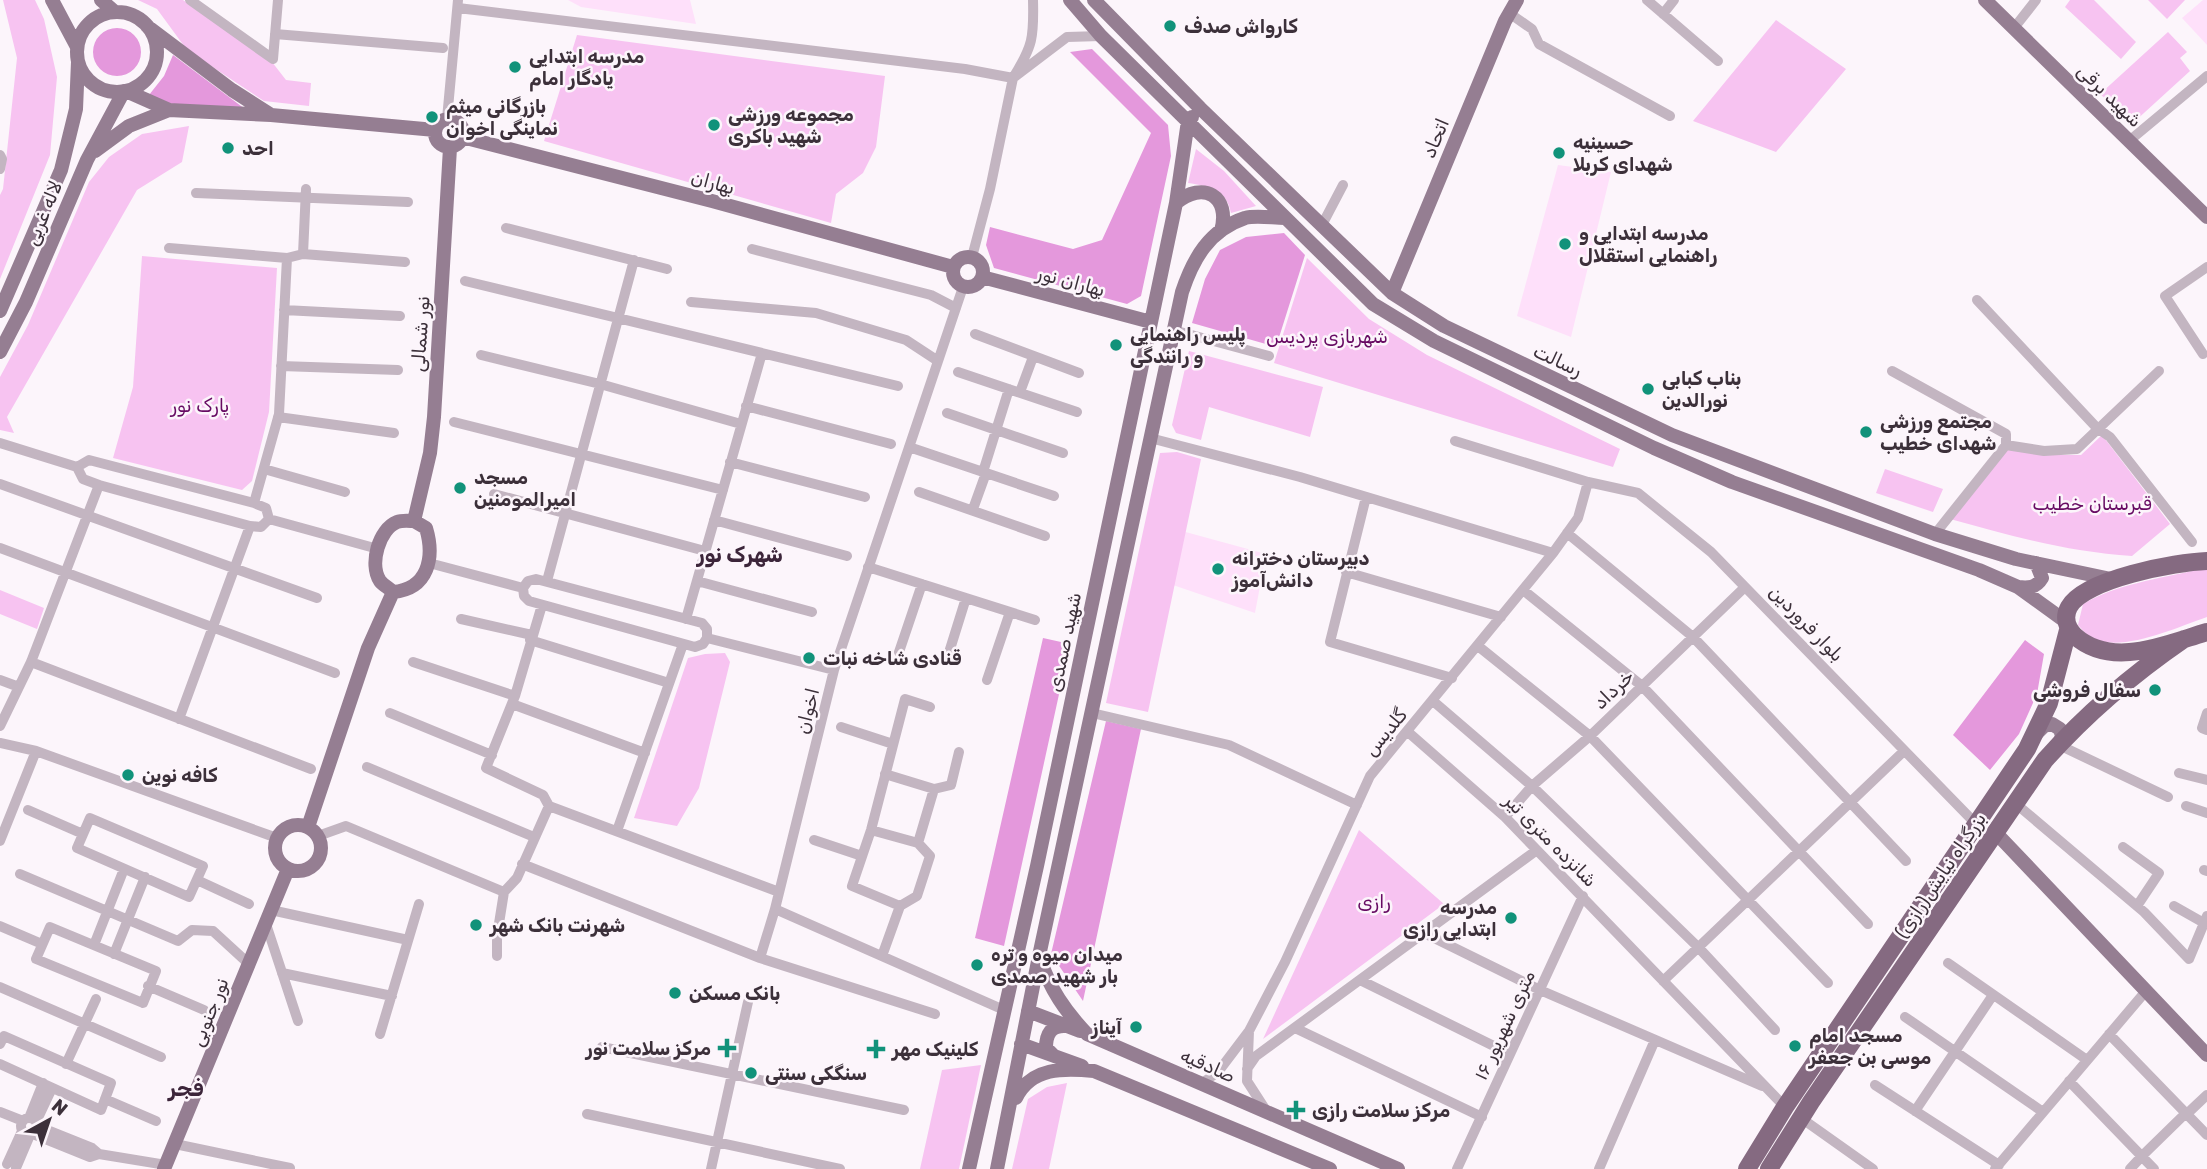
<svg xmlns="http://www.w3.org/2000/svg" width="2207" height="1169" viewBox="0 0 2207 1169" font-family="Rubik,'Noto Sans Arabic',sans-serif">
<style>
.built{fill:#fee0fa}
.green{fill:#f7c3f1}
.forest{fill:#e498dc}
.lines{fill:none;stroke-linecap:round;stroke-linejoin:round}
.minor{stroke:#c3b5c1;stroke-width:10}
.major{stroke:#957e92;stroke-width:14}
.highway{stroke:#856a81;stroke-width:18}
.poi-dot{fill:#11927a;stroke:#fcf5fb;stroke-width:2.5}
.labels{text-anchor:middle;stroke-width:5;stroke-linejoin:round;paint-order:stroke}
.poi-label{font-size:19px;font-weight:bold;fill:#3c303a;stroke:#fcf5fb;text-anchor:start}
.street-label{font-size:19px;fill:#3c303a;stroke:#fcf5fb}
.park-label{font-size:19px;fill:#670b63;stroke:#fcf5fb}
.neighbourhood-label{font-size:21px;font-weight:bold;fill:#3c253a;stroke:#fcf5fb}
</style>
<rect width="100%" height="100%" fill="#fcf5fb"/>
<!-- built -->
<path class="built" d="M 568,0 L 690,0 L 696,24 L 581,7 Z
M 2203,0 L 2207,0 L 2207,45 L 2182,18 Z
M 1558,165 L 1611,172 L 1571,337 L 1517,316 Z
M 1182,531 L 1266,554 L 1255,613 L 1170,584 Z"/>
<!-- green -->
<path class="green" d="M 3,0 L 35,0 L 44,19 L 57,77 L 50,155 L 0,279 L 0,195 L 3,189 L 17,58 Z
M 138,0 L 183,0 L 272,62 L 286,80 L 311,83 L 309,106 L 264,101 L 187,50 L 157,9 Z
M 2070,0 L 2094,0 L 2136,42 L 2121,59 L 2065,7 Z
M 2148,0 L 2185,0 L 2167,19 Z
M 1776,20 L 1846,69 L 1776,152 L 1693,121 Z
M 2168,32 L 2187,52 L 2180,58 L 2190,71 L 2133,123 L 2100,94 Z
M 577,35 L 885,76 L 876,147 L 863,173 L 836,194 L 831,223 L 544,141 Z
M 189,126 L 182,162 L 137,190 L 7,417 L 14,433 L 0,430 L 0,377 L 28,325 L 89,182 L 109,157 L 142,134 Z
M 1196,149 L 1224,171 L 1256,206 L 1231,213 C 1227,190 1209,186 1188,183 Z
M 142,256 L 277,268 L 269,412 L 252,481 L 242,490 L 113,458 L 133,387 Z
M 1307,258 L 1369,319 L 1427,355 L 1620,449 L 1613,467 L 1274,363 Z
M 1189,351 L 1323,387 L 1310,437 L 1209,407 L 1201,440 L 1176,433 L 1172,425 Z
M 2102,435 L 2170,524 L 2132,556 C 2069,552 2011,536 1950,519 L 2008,449 L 2045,455 L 2081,455 Z
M 1177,452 L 1201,459 L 1148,712 L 1106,703 L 1160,453 Z
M 1885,469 L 1943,489 L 1933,512 L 1876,493 Z
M 2196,570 L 2207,570 L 2207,617 C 2178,627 2130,649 2100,641 C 2090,639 2084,632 2078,625 L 2083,604 C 2117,584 2158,579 2196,570 Z
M 0,590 L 44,608 L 37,629 L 0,614 Z
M 725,653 L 730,662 L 699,788 L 677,826 L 634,818 L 688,658 L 705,654 Z
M 1359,830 L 1444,904 L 1263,1039 Z
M 981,1065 L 959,1169 L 920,1169 L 942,1070 Z
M 1067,1083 L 1049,1169 L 1012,1169 L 1028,1099 L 1047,1087 Z"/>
<!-- forest -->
<path class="forest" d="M93 52a24 24 0 1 1 48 0a24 24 0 1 1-48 0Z
M 1092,49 L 1168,125 L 1171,156 L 1141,296 L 1127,304 L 994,268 L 986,245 L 990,227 L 1073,249 L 1102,240 L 1151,133 L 1070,52 Z
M 173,55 L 245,109 L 169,104 L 149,95 L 164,76 Z
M 1284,233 L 1305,255 L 1276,347 L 1192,323 L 1205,279 L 1220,250 L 1246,237 Z
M 1043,638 L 1070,644 L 1004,946 L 975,938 Z
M 2025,640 L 2044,654 L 2037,694 L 2019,734 L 1990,770 L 1953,735 Z
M 1106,721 L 1141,729 L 1083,1001 L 1051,954 Z"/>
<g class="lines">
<!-- minor -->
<path class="minor" d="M 190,0 L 273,59 L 278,0
M 1033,0 C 1034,37 1033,46 1013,78 L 1067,37 L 1101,36
M 1647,0 L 1718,61
M 458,8 L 965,69 L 1013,78 L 990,189 L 972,257
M 1509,13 L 1532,29 L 1539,44 L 1670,116
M 1663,14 L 1674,0
M 2014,28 L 2036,0
M 275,34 L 443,48
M 447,119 L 458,0
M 2129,141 L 2207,76
M 0,155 L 2,159 L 0,169
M 196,193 L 408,202
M 1322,225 L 1343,185
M 506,228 L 667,269
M 169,248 L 287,258 L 279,414 L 254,503
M 752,249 L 931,295 L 956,308
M 303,254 L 405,262
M 287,258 L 303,254 L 306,189
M 465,281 L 898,386
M 963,287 L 834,670 L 775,909 L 1004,1010
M 1977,300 L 2097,428 L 2110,437 L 2192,542
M 691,302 L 816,313 L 906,340 L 938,361
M 284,310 L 400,316
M 1173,330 L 1269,356
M 975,334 L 1079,373
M 2203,354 L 2165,296 L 2207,267
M 481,355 L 600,384 L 741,424
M 281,366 L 398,370
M 1892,371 L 2006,434 L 2006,445
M 958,372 L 1077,412
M 1020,392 L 1033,357
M 746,406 L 891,444
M 947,413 L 1063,453
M 278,417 L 394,433
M 454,422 L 723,490
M 1150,438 L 1300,477 L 1553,553
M 1455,441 L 1588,482 L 1638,493 L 1711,552 L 1977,825
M 0,443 L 77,467 L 83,479 L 99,485 L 250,526 L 261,527 L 269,519
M 909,447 L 1054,496
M 730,462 L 865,497
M 77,467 L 89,460 L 254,503 L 266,508 L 269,519
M 264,469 L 345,492
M 983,472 L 1009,389
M 0,484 L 317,598
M 919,492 L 1045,536
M 494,494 L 705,551
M 1366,497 L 1330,642 L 1452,678
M 973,509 L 986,473
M 269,519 L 378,549
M 714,520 L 847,556
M 1567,533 L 1693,637 L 1906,861
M 1935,534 L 2006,445 L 2044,451 L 2077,449 L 2159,371
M 0,548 L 335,673
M 429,563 L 523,588
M 868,567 L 1035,620
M 1346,572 L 1501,617
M 547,581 L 634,260
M 697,581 L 812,612
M 523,588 L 528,581 L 536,579 L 702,623 L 707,629 L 707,638
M 523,588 L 524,596 L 529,601 L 695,647 L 703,644 L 707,638
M 1523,590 L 1642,686 L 1868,924
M 461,619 L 532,635
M 686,619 L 762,353
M 707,638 L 834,670
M 530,640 L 669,683
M 1478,646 L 1590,736 L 1828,983
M 899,652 L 922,584
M 31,662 L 311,769
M 413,662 L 515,696
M 946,662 L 966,598
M 0,680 L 19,687
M 987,680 L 1010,612
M 1433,701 L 1532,786 L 1698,947 L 1775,1030
M 512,704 L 645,753
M 390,713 L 492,755
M 1092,713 L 1229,745 L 1357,805
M 2207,713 L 2202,728 L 2207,730
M 179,719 L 250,526
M 0,726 L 31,662 L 99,485
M 841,727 L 893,744
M 1408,732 L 1505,817 L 1785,1107
M 0,743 L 36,751 L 277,838
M 2059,745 L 2168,797
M 367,767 L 534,837
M 2179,773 L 2207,780
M 885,774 L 934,789 L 951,785 L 959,752
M 2015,803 L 2144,912 L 2189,959 L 2207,916
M 549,806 L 779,892
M 2186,806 L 2207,813
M 28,810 L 83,834
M 1505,817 L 1532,786 L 1590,736 L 1745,587
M 90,818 L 203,866 L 189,897 L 77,848 Z
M 871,830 L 918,843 L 930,856 L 917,896 L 900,906 L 882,956
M 617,831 L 683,644
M 318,836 L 346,826 L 504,892
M 814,840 L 862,856
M 0,841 L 36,751
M 918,843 L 934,789
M 2123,847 L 2159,873 L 2137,906
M 522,864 L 760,958 L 775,909
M 2204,870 L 2207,871
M 20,874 L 178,941 L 192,930 L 213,931 L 249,964
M 197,880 L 249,904
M 900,906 L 852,886 L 871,830 L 905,699 L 930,707
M 2174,906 L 2204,923
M 271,910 L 408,940
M 266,924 L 298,1021
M 0,926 L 42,944
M 50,927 L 156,971 L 143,1003 L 36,959 Z
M 1424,933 L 1540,990 L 1762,1086
M 94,945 L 124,869
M 114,954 L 145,877
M 497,956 L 497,936 L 504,892 L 517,878 L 549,806 L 543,795 L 486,768 L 515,696 L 542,605
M 760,958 L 935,1014
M 1948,963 L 2087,1060
M 282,973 L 392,996
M 1360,980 L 1510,1054
M 1663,981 L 1904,751
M 148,986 L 204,1010
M 0,987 L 161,1057
M 1905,1017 L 2043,1112
M 1295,1028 L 1482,1117
M 1249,1031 L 1247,1081 L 1267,1112
M 380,1034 L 419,904
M 2109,1034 L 2207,1135
M 0,1044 L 4,1036 L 111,1083 L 101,1110 L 0,1064
M 602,1047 L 904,1110
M 66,1064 L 96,999
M 1247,1069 L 1256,1056 L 1537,850
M 2069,1081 L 2154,1169
M 1202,1083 L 1218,1072 L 1249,1031 L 1285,962 L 1370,776 L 1553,553 L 1578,518 L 1588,482
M 1875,1085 L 1999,1165
M 105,1099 L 156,1121
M 2191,1110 L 2207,1095
M 1915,1111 L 1993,995
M 0,1112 L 23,1121
M 587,1114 L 840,1169
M21 1126a8 8 0 1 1 16 0a8 8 0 1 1-16 0Z
M 29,1118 L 43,1083
M 1801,1118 L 1873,1169
M 36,1122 L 52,1088
M 37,1126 L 92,1148 L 99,1154
M 33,1134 L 90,1157 L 99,1154 L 166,1165
M 175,1144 L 290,1168
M 2144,1154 L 2186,1113
M 7,1164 L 22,1131
M 16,1168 L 30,1135
M 711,1169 L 748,1002
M 1457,1169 L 1583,896
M 1599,1169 L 1655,1040
M 1995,1169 L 2146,991
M 2130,1169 L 2142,1156"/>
<!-- major -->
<path class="major" d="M 52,0 L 77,47
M 101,0 L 115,12
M 1070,0 L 1101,36 L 1373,304 L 1434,341 L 1654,448 L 1732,482 L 1979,570 L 2018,587 L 2065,621
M 1094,0 L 1200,108 L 1392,293 L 1444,326 L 1672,435 L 1935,534 L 2016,559 L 2111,579
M 1985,0 L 2207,217
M77 52a40 40 0 1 1 80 0a40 40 0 1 1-80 0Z
M 126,91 L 169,110 L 271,115 L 232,90 L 147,26
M 271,115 L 435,130
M435 133a14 14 0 1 1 28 0a14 14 0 1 1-28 0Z
M 462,137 L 712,201 L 953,267
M 95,151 L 129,126 L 169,110
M 1176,203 C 1203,180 1231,196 1221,231
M953 272a15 15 0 1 1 30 0a15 15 0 1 1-30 0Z
M 982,277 L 1151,322
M 1392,293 L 1505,21 L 1517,0
M 0,311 L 61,170 L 76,109 L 78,62
M 0,352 L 26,302 L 87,160 L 124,91
M 414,521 L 430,453 L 434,417 L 450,148
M 414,521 L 426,528 C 435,558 428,589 393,592 C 389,588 383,585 380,581 C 369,564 379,529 397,522 C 402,520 410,521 414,521 Z
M 2018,587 C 2029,588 2036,588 2042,578 L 2036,563
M 2036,734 L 2044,726 L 2052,724 L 2060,729 L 2062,736 L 2059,745
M275 848a23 23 0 1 1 46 0a23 23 0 1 1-46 0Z
M 308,827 L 368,648 L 393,592
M 1995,832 L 2207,1055
M 1040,959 C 1050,989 1065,1011 1087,1034 L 1398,1169
M 1028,1011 L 1080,1031
M 1021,1044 L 1082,1066
M 1053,1055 L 1046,1048 C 1046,1034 1051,1025 1066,1026
M 1016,1098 C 1031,1067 1064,1068 1094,1071 L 1330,1169
M 164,1169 L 288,869
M 969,1169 L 1037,866 L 1176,203 L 1188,121 L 1192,117
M 997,1169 L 1039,956 L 1182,292 C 1193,259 1209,230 1245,218 C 1256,215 1273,218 1284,218"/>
<!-- highway -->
<path class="highway" d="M 2207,561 C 2176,562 2084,579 2069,607 C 2063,618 2067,628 2075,636 C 2112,669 2166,644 2207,632
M 1747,1169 L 1785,1107 L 2027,749 L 2049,703 L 2068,630
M 1769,1169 L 1811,1102 L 2045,760 C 2086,714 2133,674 2184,639"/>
</g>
<!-- markers -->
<g class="poi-dot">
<circle cx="1170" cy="26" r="7"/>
<circle cx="515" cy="67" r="7"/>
<circle cx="432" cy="117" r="7"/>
<circle cx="714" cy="125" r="7"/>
<circle cx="228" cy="148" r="7"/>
<circle cx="1559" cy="153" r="7"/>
<circle cx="1565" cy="244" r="7"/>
<circle cx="1116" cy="345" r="7"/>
<circle cx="1648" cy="389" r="7"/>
<circle cx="1866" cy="432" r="7"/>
<circle cx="460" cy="488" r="7"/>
<circle cx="1218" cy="569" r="7"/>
<circle cx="809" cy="658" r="7"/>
<circle cx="2155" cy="690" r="7"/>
<circle cx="128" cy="775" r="7"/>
<circle cx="1511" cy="918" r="7"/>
<circle cx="476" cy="925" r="7"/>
<circle cx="977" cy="965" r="7"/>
<circle cx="675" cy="993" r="7"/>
<circle cx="1136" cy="1027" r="7"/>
<circle cx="1795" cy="1046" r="7"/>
<path d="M723.5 1037.5h7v7h7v7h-7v7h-7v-7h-7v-7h7z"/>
<path d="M872.5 1038.5h7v7h7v7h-7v7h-7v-7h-7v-7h7z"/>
<circle cx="751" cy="1073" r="7"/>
<path d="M1292.5 1099.5h7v7h7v7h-7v7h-7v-7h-7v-7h7z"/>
</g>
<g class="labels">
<!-- poi labels -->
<g class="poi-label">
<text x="1184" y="33">کارواش صدف</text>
<text x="529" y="63">مدرسه ابتدایی<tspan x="529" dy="22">یادگار امام</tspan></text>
<text x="446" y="113">بازرگانی میثم<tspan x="446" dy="22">نماینگی اخوان</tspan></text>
<text x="728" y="121">مجموعه ورزشی<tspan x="728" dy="22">شهید باکری</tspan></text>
<text x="1573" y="149">حسینیه<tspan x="1573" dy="22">شهدای کربلا</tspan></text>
<text x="242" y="155">احد</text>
<text x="1579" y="240">مدرسه ابتدایی و<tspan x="1579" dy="22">راهنمایی استقلال</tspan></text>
<text x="1130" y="341">پلیس راهنمایی<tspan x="1130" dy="22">و رانندگی</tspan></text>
<text x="1662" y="385">بناب کبابی<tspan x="1662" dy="22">نورالدین</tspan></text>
<text x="1880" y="428">مجتمع ورزشی<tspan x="1880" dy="22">شهدای خطیب</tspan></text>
<text x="474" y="484">مسجد<tspan x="474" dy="22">امیرالمومنین</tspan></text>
<text x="1232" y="565">دبیرستان دخترانه<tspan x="1232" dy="22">دانش‌آموز</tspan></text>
<text x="823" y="665">قنادی شاخه نبات</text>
<text x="2141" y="697" text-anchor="end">سفال فروشی</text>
<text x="142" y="782">کافه نوین</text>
<text x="1497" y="914" text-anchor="end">مدرسه<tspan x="1497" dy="22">ابتدایی رازی</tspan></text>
<text x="490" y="932">شهرنت بانک شهر</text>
<text x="991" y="961">میدان میوه و تره<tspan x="991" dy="22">بار شهید صمدی</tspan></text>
<text x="689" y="1000">بانک مسکن</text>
<text x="1122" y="1034" text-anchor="end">آیناز</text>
<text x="1809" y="1042">مسجد امام<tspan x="1809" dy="22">موسی بن جعفر</tspan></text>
<text x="711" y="1055" text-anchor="end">مرکز سلامت نور</text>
<text x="892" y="1056">کلینیک مهر</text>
<text x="765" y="1080">سنگکی سنتی</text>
<text x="1312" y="1117">مرکز سلامت رازی</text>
</g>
<!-- street labels -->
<g class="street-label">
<text transform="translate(2110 95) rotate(44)" y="7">شهید برقی</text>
<text transform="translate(1435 138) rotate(-67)" y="7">اتحاد</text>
<text transform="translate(713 182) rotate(15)" y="7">بهاران</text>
<text transform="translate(43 213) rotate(-67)" y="7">لاله غربی</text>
<text transform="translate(1071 281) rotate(15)" y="7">بهاران نور</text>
<text transform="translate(420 334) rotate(-86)" y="7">نور شمالی</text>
<text transform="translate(1558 360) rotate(25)" y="7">رسالت</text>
<text transform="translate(1807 623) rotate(46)" y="7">بلوار فروردین</text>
<text transform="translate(1064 642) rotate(-78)" y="7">شهید صمدی</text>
<text transform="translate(1613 689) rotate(-44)" y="7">خرداد</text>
<text transform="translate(807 711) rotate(-76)" y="7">اخوان</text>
<text transform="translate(1385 732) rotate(-50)" y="7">گلدیس</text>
<text transform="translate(1551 840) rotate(45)" y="7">شانزده متری تیر</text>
<text transform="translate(1940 875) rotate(-56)" y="7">بزرگراه نیایش(رازی)</text>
<text transform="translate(209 1012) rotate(-68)" y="7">نور جنوبی</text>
<text transform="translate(1504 1025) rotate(-65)" y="7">۱۶ متری شهریور</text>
<text transform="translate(1208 1065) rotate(24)" y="7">صادقیه</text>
</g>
<!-- park labels -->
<g class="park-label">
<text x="1327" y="343">شهربازی پردیس</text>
<text x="200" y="412">پارک نور</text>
<text x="2092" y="510">قبرستان خطیب</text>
<text x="1374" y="908">رازی</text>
</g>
<!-- neighbourhood labels -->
<g class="neighbourhood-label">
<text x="740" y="562">شهرک نور</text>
<text x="186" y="1096">فجر</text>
</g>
</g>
<!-- north arrow -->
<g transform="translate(49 1120) rotate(40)" stroke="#fcf5fb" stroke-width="5" paint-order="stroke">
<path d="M0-5L12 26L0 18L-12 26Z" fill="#3c303a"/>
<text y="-10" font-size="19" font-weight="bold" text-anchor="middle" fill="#3c303a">N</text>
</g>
</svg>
